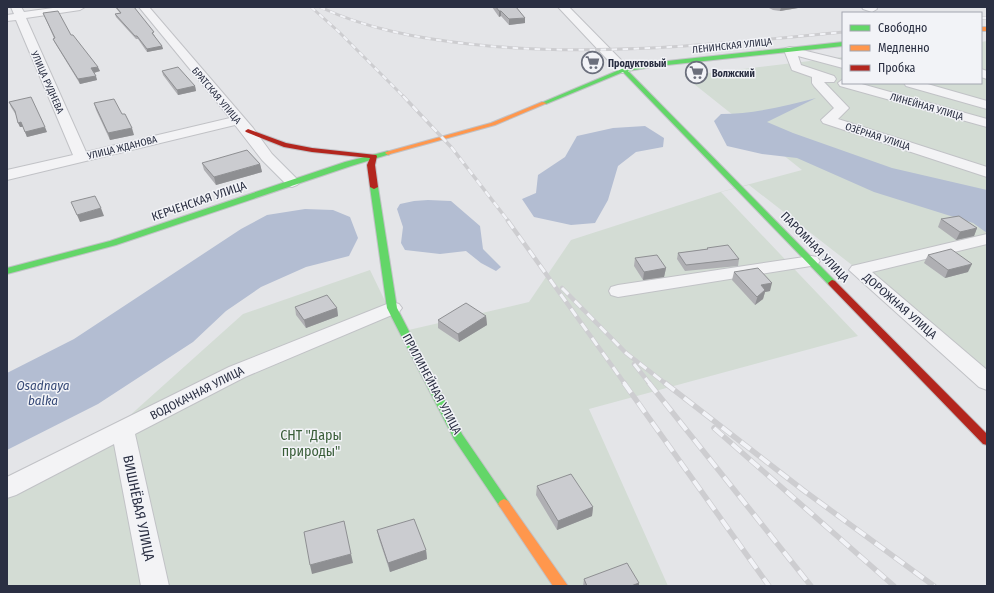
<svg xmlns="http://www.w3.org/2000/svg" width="994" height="593" viewBox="0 0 994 593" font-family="'Fira Sans Condensed',sans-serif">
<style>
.green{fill:#d3dcd4}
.water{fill:#b3bdd2}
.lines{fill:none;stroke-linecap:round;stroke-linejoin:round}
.street-casing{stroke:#c1c2c6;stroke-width:2}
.fast-casing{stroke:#c1c2c6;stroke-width:2}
.slow-casing{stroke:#c1c2c6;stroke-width:2}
.jam-casing{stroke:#c1c2c6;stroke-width:2}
.street{fill:#f3f3f5;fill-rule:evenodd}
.fast{fill:#63d668;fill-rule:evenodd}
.slow{fill:#ff974d;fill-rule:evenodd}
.jam{fill:#b3261e;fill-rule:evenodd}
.rail-far3-casing{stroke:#cdcdd0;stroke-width:3}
.rail-far2-casing{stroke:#cdcdd0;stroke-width:3.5}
.rail-far1-casing{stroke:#cdcdd0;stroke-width:4.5}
.rail-casing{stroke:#cdcdd0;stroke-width:5.5}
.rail-far3{stroke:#f2f3f7;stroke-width:2;stroke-dasharray:5.5;stroke-linecap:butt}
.rail-far2{stroke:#f2f3f7;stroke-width:2.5;stroke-dasharray:7;stroke-linecap:butt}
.rail-far1{stroke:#f2f3f7;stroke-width:3;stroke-dasharray:9;stroke-linecap:butt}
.rail{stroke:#f2f3f7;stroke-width:4;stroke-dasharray:12;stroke-linecap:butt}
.wall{fill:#afafb3}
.shaded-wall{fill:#8e8f92}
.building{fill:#cbccd0;stroke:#8e8f92}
.labels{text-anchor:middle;stroke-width:3;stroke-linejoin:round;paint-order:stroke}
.far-street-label{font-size:10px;fill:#2a2f42;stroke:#f2f3f7}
.far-poi-label{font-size:10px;font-weight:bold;fill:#2a2f42;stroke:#f2f3f7;text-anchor:start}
.street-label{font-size:12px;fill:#2a2f42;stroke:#f2f3f7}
.water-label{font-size:13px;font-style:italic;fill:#354875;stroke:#f2f3f7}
.near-park-label{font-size:14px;fill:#395d38;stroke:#f2f3f7}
.near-street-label{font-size:14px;fill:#2a2f42;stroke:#f2f3f7}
</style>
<rect width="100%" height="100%" fill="#e4e5e8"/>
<!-- green -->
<path class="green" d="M 987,41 L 987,370 L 749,185 L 721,192 L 858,336 L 589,409 L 668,586 L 7,586 L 7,481 L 117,427 L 243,314 L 370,270 L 400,332 L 529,302 L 571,240 L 720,192 L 802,170 L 684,76 L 843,57 L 843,83 L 981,83 L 981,42 Z"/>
<!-- water -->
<path class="water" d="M 816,98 L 767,122 L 793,133 L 892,168 L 987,190 L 987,233 L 973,223 L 874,192 L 797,158 L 762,154 L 727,146 L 714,121 L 721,114 C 753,114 785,106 816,98 Z
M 645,126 L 664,138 L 663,147 L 636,152 L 618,166 L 608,200 L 595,223 L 571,225 L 534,217 L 522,199 L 536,193 L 538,175 L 565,157 L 577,136 L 613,128 Z
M 428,200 L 451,201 L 480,226 L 483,249 L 501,267 L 496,271 L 481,263 L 466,251 L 440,254 L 405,250 L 401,243 L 403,227 L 397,209 L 400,204 L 414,201 Z
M 305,209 L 333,210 L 350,217 L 358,238 L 349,256 L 306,267 L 261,287 L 226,311 L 193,342 L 98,404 L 7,450 L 7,373 L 74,339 L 241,229 L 267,215 Z"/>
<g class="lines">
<defs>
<path id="street" d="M 11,7 L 21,7 L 24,12 L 60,7 L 85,7 L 80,10 L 26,18 L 86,152 L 230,118 L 139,7 L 149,7 L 253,128 L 272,154 L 300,182 L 297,185 L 292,187 L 287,185 L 262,160 L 235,125 L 7,180 L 7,170 L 73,155 L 16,20 L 7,21 L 7,15 L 14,14 Z
M 558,7 L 569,7 L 628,67 L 630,70 L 628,73 L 620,73 Z
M 862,7 L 876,7 L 877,9 L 872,12 L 863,9 Z
M 790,47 L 843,60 L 843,68 L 798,56 L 801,65 L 834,76 L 836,79 L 834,82 L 824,82 L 849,108 L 838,119 L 987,167 L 987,177 L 823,123 L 821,120 L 834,108 L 814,86 L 812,83 L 812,77 L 792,70 L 784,50 L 786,48 Z
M 981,69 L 987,71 L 987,79 L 981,77 Z
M 843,79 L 843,83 L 858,83 L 987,119 L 987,127 L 840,86 L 838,83 Z
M 904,83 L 924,83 L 987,101 L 987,109 L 906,86 Z
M 987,234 L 987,244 L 872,272 L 987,370 L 987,390 L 979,387 L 849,270 L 852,266 Z
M 811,256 L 817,257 L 820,261 L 817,265 L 618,297 L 611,295 L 609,291 L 611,287 L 618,285 Z
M 392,302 L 399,304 L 402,308 L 399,312 L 245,377 L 135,434 L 169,586 L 141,586 L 114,444 L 16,495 L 7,498 L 7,477 L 229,367 Z"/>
<path id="fast" d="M 843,42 L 843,46 L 658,66 L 628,71 L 835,281 L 836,283 L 832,286 L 829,285 L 623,72 L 546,104 L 541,103 L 624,68 L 658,62 Z
M 388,151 L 391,153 L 390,154 L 351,166 L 116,245 L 7,274 L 7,268 L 110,241 L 345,162 Z
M 371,185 L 374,185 L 378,187 L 397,308 L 462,434 L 508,501 L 510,504 L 508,507 L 504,509 L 500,507 L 454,439 L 387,308 L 370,187 Z"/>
<path id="slow" d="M 981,27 L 987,27 L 987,31 L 981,31 Z
M 542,102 L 547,103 L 495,125 L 390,154 L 388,155 L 385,153 L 386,152 L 491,123 Z
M 504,499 L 508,501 L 568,586 L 553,586 L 500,507 L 498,504 L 500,501 Z"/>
<path id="jam" d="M 248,129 L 286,143 L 312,148 L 376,155 L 377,156 L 375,165 L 378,187 L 374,189 L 370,187 L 367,165 L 370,158 L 312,152 L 284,147 L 246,132 L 245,131 Z
M 832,280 L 835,281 L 987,434 L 987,445 L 983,444 L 829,285 L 828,283 Z"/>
</defs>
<!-- street casing -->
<use href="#street" class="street-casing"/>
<!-- fast casing -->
<use href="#fast" class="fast-casing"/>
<!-- slow casing -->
<use href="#slow" class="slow-casing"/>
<!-- jam casing -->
<use href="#jam" class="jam-casing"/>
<!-- street -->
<use href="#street" class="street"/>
<!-- fast -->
<use href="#fast" class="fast"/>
<!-- slow -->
<use href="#slow" class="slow"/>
<!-- jam -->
<use href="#jam" class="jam"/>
<defs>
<path id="rail-far3" d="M 311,7 L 338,31 L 404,97
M 320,7 C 367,29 417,38 469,44 C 593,58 719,44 843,32
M 981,18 L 987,18"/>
<path id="rail-far2" d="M 403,96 L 452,148 L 509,222"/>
<path id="rail-far1" d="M 508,221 L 625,384
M 562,288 L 626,353 L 666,384
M 634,364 L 650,384"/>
<path id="rail" d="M 624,383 L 769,586
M 649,383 L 811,586
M 665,383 L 803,490 L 934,586
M 714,428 L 894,586"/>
</defs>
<!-- rail-far3 casing -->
<use href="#rail-far3" class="rail-far3-casing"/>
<!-- rail-far2 casing -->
<use href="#rail-far2" class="rail-far2-casing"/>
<!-- rail-far1 casing -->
<use href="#rail-far1" class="rail-far1-casing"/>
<!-- rail casing -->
<use href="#rail" class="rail-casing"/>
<!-- rail-far3 -->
<use href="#rail-far3" class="rail-far3"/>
<!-- rail-far2 -->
<use href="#rail-far2" class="rail-far2"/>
<!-- rail-far1 -->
<use href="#rail-far1" class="rail-far1"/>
<!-- rail -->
<use href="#rail" class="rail"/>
</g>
<!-- wall -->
<path class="wall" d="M 115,7 L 134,7 L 155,36 L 154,36 L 162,46 L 163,49 L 147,52 L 138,39 L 136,39 L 116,17 L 115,14 L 120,13 Z
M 492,7 L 516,7 L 525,18 L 525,23 L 509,25 L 501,16 L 499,17 Z
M 767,7 L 804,7 L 780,11 L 773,10 Z
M 43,13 L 71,35 L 100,71 L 94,73 L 97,80 L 80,84 L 55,43 L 53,39 L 54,38 Z
M 162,71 L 195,86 L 196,91 L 178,95 L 163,75 Z
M 9,102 L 47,132 L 27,137 L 23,127 L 20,127 L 16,115 L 11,107 Z
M 94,103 L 134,135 L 110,140 L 96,110 Z
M 202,163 L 260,164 L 262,172 L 216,185 L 204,170 Z
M 941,219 L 977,228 L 974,236 L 956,240 L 938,227 Z
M 707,248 L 739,259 L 738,266 L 685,271 L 677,259 L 678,253 L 707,249 Z
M 928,255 L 968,272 L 945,278 L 924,263 Z
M 635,258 L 666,268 L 664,277 L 643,280 L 634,266 Z
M 734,272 L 770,291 L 765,292 L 763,299 L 755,305 L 732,280 Z
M 295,307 L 337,308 L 338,316 L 306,328 L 296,315 Z
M 486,316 L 487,325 L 459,342 L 438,328 L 438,320 Z
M 537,486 L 593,507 L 592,516 L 557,530 L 536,495 Z
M 377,530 L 426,550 L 427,559 L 390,572 L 379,539 Z
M 584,579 L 639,583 L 639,586 L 583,586 Z"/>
<!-- shaded-wall -->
<path class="shaded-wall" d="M 40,7 L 49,7 L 40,8 Z
M 781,7 L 804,7 L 780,11 Z
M 499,11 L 501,11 L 501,16 L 499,17 Z
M 525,18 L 525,23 L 509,25 L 509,19 Z
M 162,46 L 163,49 L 147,52 L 147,49 Z
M 98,67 L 100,71 L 93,73 L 91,68 Z
M 96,76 L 97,80 L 80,84 L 78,79 Z
M 195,86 L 196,91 L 178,95 L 177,90 Z
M 21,122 L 23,127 L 20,127 L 18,123 Z
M 45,127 L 47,132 L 27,137 L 25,132 Z
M 132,128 L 134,135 L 110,140 L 108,133 Z
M 260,164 L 262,172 L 216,185 L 214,177 Z
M 101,208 L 104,216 L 80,222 L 77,215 Z
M 977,228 L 974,236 L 956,240 L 960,232 Z
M 972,264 L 968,272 L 945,278 L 948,270 Z
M 666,268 L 664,277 L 643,280 L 644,272 Z
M 772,283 L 770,291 L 765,292 L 763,299 L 755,305 L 761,285 Z
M 337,308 L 338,316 L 306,328 L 304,320 Z
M 486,316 L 487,325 L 459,342 L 458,334 Z
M 593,507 L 592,516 L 557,530 L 558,521 Z
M 426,550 L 427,559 L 390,572 L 388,563 Z
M 351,554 L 353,563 L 312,574 L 310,565 Z
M 639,583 L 639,586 L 631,586 Z"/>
<!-- building -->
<path class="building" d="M 116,7 L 134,7 L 154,32 L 152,33 L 162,46 L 147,49 L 137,36 L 135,36 L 115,14 L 121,13 Z
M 496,7 L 516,7 L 525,18 L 509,19 L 501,11 L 499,11 Z
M 58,11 L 71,35 L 73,35 L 98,67 L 91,68 L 96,76 L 78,79 L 53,39 L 55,38 L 43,13 Z
M 178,67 L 195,86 L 177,90 L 162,71 Z
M 31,97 L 45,127 L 25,132 L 21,122 L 18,123 L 15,111 L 9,102 Z
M 114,99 L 122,114 L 125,114 L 132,128 L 108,133 L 94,103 Z
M 247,150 L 260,164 L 214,177 L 202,163 Z
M 95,196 L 101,208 L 77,215 L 71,202 Z
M 959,216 L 977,228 L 960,232 L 941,219 Z
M 728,245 L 739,259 L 686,265 L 678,253 L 708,249 L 707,248 Z
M 951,249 L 972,264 L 948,270 L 928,255 Z
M 657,255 L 666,268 L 644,272 L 635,258 Z
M 758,268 L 772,283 L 761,285 L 765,290 L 757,297 L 734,272 Z
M 327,295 L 337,308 L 304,320 L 295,307 Z
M 466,303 L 486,316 L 458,334 L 438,320 Z
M 571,474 L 593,507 L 558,521 L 537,486 Z
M 414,519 L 426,550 L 388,563 L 377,530 Z
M 344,521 L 351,554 L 310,565 L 304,532 Z
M 627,563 L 639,583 L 631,586 L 587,586 L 584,579 Z"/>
<!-- icons -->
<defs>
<symbol id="supermarket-ring" viewBox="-11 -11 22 22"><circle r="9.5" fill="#f2f3f7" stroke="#6b6f7c" stroke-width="1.5"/><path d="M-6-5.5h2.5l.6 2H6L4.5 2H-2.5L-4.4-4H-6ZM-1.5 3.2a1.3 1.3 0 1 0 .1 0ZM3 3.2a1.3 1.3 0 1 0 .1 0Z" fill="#6b6f7c"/></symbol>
</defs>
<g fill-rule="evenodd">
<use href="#supermarket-ring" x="580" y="50" width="25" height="25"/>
<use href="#supermarket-ring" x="684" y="60" width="25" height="25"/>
</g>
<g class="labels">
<!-- far-street labels -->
<g class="far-street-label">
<text transform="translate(732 45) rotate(-6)" y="4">ЛЕНИНСКАЯ УЛИЦА</text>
<text transform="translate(48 82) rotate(66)" y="4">УЛИЦА РУДНЕВА</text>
<text transform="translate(217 95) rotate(50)" y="4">БРАТСКАЯ УЛИЦА</text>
<text transform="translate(927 106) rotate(16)" y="4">ЛИНЕЙНАЯ УЛИЦА</text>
<text transform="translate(878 136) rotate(18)" y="4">ОЗЁРНАЯ УЛИЦА</text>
<text transform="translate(122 147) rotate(-14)" y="4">УЛИЦА ЖДАНОВА</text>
</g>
<!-- far-poi labels -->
<g class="far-poi-label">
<text x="608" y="67">Продуктовый</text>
<text x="712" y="77">Волжский</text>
</g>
<!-- street labels -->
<g class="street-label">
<text transform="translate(199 201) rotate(-19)" y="4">КЕРЧЕНСКАЯ УЛИЦА</text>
<text transform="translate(815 247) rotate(46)" y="4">ПАРОМНАЯ УЛИЦА</text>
<text transform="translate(900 306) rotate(41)" y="4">ДОРОЖНАЯ УЛИЦА</text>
<text transform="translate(432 384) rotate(62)" y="4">ПРИЛИНЕЙНАЯ УЛИЦА</text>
<text transform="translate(197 393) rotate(-27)" y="4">ВОДОКАЧНАЯ УЛИЦА</text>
</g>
<!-- water labels -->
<g class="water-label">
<text x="43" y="390">Osadnaya<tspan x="43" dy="15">balka</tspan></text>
</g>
<!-- near-park labels -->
<g class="near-park-label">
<text x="311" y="440">СНТ "Дары<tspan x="311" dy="16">природы"</tspan></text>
</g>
<!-- near-street labels -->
<g class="near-street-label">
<text transform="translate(139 508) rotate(78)" y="5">ВИШНЁВАЯ УЛИЦА</text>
</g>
</g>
<!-- border -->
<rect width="994" height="593" fill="none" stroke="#2a2f42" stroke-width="16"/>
<!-- legend -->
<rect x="842" y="12" width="140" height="72" fill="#f2f3f7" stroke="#a2a5af"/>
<rect x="850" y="25" width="20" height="6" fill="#63d668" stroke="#a2a5af"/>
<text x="878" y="32" font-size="12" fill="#2a2f42">Свободно</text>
<rect x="850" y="45" width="20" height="6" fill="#ff974d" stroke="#a2a5af"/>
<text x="878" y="52" font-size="12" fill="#2a2f42">Медленно</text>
<rect x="850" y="65" width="20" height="6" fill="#b3261e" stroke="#a2a5af"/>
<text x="878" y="72" font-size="12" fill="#2a2f42">Пробка</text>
</svg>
